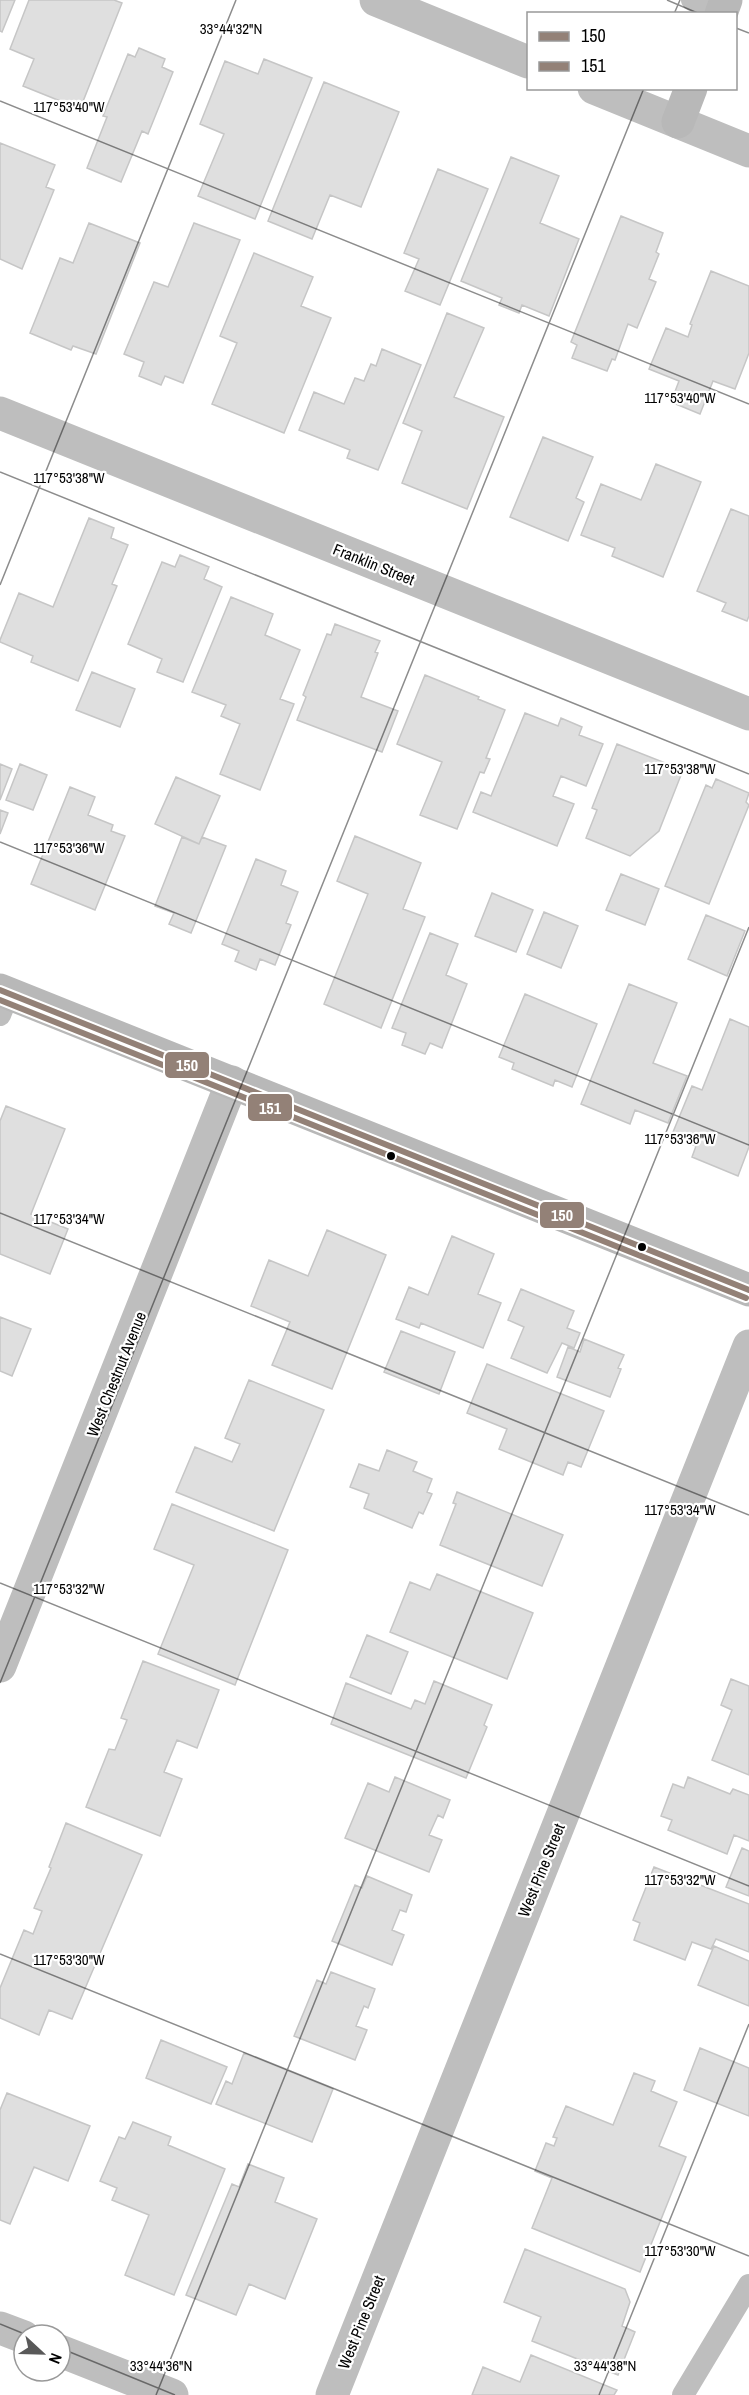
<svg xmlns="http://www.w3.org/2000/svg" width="749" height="2395" viewBox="0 0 749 2395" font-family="'Archivo Narrow',sans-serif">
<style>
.building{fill:#dfdfdf;stroke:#c6c6c6;stroke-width:1.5}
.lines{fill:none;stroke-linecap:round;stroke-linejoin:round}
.lane{stroke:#bebebe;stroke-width:22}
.street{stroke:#bebebe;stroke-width:33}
.secondary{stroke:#b8b8b8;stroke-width:33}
.bus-1-casing{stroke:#fff;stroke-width:10}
.bus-2-casing{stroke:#fff;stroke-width:10}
.bus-1{stroke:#938177;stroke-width:6}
.bus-2{stroke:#938177;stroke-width:6}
.ticks{fill:none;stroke:#000;stroke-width:1.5;stroke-opacity:0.45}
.bus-dot{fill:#000;stroke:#fff;stroke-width:2}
.labels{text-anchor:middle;stroke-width:4.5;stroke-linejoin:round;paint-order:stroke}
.street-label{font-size:16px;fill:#000;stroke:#fff}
.ticks-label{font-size:15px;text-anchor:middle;fill:#000;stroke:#fff;stroke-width:4.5;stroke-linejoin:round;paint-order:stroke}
.line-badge{stroke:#fff;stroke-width:2}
.badge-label{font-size:16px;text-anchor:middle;font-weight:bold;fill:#fff}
</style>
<rect width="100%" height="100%" fill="#fff"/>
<!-- building -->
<path class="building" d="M 0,0 L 15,0 L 2,32 L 0,31 Z
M 29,0 L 114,0 L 122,3 L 80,109 L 23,86 L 34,59 L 10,49 Z
M 139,48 L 165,59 L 162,67 L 173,72 L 148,134 L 142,131 L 121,182 L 87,168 L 107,117 L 103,116 L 128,54 L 135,57 Z
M 264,59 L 312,78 L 255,219 L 198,196 L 224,134 L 200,124 L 225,61 L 258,74 Z
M 324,82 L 399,112 L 361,207 L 330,195 L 312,239 L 268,221 Z
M 0,143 L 55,165 L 46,187 L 54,190 L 22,269 L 0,259 Z
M 511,157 L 559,176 L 540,223 L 579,239 L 549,316 L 522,305 L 519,313 L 499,305 L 502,298 L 461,281 Z
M 438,169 L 488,189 L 440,305 L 405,291 L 419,259 L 404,253 Z
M 621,216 L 663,233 L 656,252 L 659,254 L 649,279 L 656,282 L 637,328 L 628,324 L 615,360 L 612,359 L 607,371 L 572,358 L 577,345 L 571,342 Z
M 89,223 L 140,243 L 96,354 L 73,346 L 71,350 L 30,333 L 60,258 L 73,263 Z
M 194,223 L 240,240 L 183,383 L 165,376 L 161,385 L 139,376 L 144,362 L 124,354 L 154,282 L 168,287 Z
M 254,253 L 313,277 L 301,306 L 331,318 L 284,433 L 212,404 L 237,343 L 220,336 Z
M 711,271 L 749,286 L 749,353 L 735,389 L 713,381 L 700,414 L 671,402 L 679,381 L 649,369 L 666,328 L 688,337 L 692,325 L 690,324 Z
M 447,313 L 484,328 L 454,397 L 504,417 L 467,509 L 402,483 L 422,431 L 403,423 Z
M 382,349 L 421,365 L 378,470 L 347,458 L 350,450 L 299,430 L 314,392 L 344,404 L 355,378 L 364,381 L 371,364 L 376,366 Z
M 543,437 L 593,457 L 576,498 L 584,502 L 568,541 L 510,517 Z
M 656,464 L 701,482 L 663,577 L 612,556 L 615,548 L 581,535 L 601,484 L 641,500 Z
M 731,509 L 749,516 L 749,616 L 747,621 L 722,611 L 726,603 L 697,591 Z
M 89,518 L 114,528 L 111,538 L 128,545 L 112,584 L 117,586 L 78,681 L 31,662 L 33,656 L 0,642 L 0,640 L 19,593 L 53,607 Z
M 180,555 L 209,567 L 204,579 L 222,587 L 183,682 L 157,672 L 162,659 L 128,644 L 162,562 L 175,567 Z
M 231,597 L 273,614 L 265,635 L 300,650 L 280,699 L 294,704 L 260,790 L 220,774 L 240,724 L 221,716 L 226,705 L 192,692 Z
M 335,624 L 380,641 L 375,652 L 378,653 L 361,697 L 398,711 L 382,752 L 297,720 L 306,697 L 303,695 L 327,634 L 331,635 Z
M 92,672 L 135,689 L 120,727 L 76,710 Z
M 425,675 L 479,697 L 478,699 L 505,710 L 486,758 L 490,759 L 484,773 L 480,772 L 457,829 L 420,815 L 442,762 L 397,744 Z
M 525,713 L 558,726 L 561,718 L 582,727 L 579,735 L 603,744 L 586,786 L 561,776 L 553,796 L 574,804 L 557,846 L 473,812 L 481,792 L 491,796 Z
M 617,744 L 683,770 L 659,831 L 630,856 L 586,838 L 597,810 L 592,808 Z
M 0,764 L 12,769 L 0,800 Z
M 20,764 L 47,775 L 33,810 L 6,800 Z
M 176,777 L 220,796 L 199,844 L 155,824 Z
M 716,779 L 749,793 L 746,802 L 749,805 L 709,904 L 665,886 L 706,785 L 712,788 Z
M 70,787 L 95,797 L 88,815 L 113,825 L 111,831 L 125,836 L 95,910 L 31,884 Z
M 0,810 L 8,813 L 0,834 Z
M 355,836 L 421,863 L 403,909 L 425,917 L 381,1028 L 324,1004 L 368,894 L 337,881 Z
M 182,837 L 199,844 L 202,837 L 226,846 L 191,933 L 169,924 L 174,913 L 155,906 Z
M 256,859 L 286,871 L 281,885 L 298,892 L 286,923 L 291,925 L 275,965 L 260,959 L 256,970 L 235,961 L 239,951 L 222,944 Z
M 621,874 L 659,889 L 645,925 L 606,910 Z
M 492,893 L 533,910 L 516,952 L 475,936 Z
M 544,912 L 578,926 L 561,968 L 527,954 Z
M 706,915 L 745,931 L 727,976 L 688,959 Z
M 430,933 L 458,944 L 446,975 L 467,984 L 442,1048 L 430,1043 L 425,1054 L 402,1045 L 406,1033 L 392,1028 Z
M 629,984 L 677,1003 L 653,1063 L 687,1076 L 668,1123 L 635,1110 L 630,1124 L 581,1104 Z
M 525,994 L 597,1024 L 572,1087 L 555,1080 L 553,1086 L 512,1069 L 514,1063 L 499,1057 Z
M 730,1019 L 749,1027 L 749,1147 L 738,1176 L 692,1157 L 696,1146 L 682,1140 L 683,1136 L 673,1132 L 692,1086 L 702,1090 Z
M 6,1106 L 65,1129 L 31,1214 L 68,1229 L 50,1274 L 0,1254 L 0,1121 Z
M 327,1230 L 386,1255 L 332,1389 L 272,1365 L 290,1322 L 251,1306 L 269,1260 L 308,1276 Z
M 452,1236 L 494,1254 L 478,1294 L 501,1303 L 483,1348 L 421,1323 L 419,1328 L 396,1319 L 409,1287 L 428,1295 Z
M 521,1289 L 574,1311 L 567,1328 L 580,1333 L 574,1348 L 562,1343 L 547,1373 L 511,1358 L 524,1327 L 508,1320 Z
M 0,1317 L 31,1329 L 12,1376 L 0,1371 Z
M 401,1331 L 455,1352 L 439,1394 L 384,1372 Z
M 584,1339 L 624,1355 L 618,1368 L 621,1369 L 610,1397 L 557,1377 L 568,1347 L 580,1352 Z
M 487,1364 L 604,1411 L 581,1467 L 568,1462 L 563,1475 L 499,1449 L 507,1429 L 467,1413 Z
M 249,1380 L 324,1410 L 274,1531 L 176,1492 L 195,1447 L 232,1462 L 240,1444 L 225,1438 Z
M 387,1450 L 417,1462 L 413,1471 L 432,1479 L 427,1492 L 432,1494 L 423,1514 L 419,1512 L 412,1528 L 364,1508 L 369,1494 L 350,1487 L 359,1464 L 379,1471 Z
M 457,1492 L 563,1535 L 542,1586 L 440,1545 L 456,1504 L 453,1503 Z
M 172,1504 L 288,1550 L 235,1685 L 158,1654 L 194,1565 L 154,1549 Z
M 437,1574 L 533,1613 L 507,1679 L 390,1632 L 410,1582 L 430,1590 Z
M 367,1635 L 408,1652 L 391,1694 L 350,1677 Z
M 143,1661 L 219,1690 L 197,1748 L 177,1740 L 164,1772 L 182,1779 L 160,1836 L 86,1807 L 109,1749 L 115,1750 L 127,1720 L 121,1718 Z
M 731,1679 L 749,1686 L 749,1775 L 712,1760 L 732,1710 L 721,1705 Z
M 434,1681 L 492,1705 L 484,1725 L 487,1727 L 466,1778 L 331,1724 L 346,1683 L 411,1709 L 415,1700 L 425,1704 Z
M 395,1777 L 450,1800 L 443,1818 L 438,1815 L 429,1835 L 442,1840 L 429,1872 L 345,1838 L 368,1783 L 389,1792 Z
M 688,1777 L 730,1794 L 733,1789 L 749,1795 L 749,1841 L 734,1835 L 727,1854 L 668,1830 L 672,1820 L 661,1816 L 673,1784 L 684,1788 Z
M 66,1823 L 142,1855 L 72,2019 L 49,2010 L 39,2035 L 0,2018 L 0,1988 L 24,1930 L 33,1934 L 42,1911 L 34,1908 L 51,1868 L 49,1867 Z
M 742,1848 L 749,1851 L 749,1896 L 726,1887 Z
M 654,1867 L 749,1904 L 749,1952 L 716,1939 L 711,1949 L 692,1942 L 685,1960 L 634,1940 L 640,1923 L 633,1920 Z
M 367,1876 L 412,1895 L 406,1912 L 400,1910 L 392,1930 L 404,1935 L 392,1965 L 332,1941 L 355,1885 L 362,1888 Z
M 714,1946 L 749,1961 L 749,2006 L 698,1985 Z
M 331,1972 L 375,1989 L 368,2008 L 364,2006 L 356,2026 L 367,2030 L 355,2060 L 294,2036 L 317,1980 L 326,1984 Z
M 161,2040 L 227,2067 L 211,2104 L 146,2078 Z
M 700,2048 L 749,2068 L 749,2116 L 684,2090 Z
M 244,2053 L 333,2089 L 312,2142 L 216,2104 L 226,2081 L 232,2084 Z
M 634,2073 L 655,2081 L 651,2091 L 677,2102 L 659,2146 L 686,2157 L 640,2272 L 532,2228 L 552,2178 L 535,2171 L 546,2143 L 554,2146 L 557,2138 L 553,2137 L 566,2106 L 613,2125 Z
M 7,2093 L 90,2126 L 68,2181 L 34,2167 L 10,2224 L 0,2220 L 0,2110 Z
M 133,2122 L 171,2137 L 168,2145 L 225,2169 L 174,2295 L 125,2275 L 149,2215 L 112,2200 L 117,2188 L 100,2181 L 119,2137 L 125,2139 Z
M 248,2164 L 284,2178 L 275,2202 L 317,2219 L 285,2299 L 249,2284 L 236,2315 L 186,2295 L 232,2184 L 239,2187 Z
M 525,2249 L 625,2289 L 630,2302 L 622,2326 L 635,2332 L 618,2375 L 532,2341 L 541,2317 L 504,2302 Z
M 531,2355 L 617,2390 L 614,2395 L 472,2395 L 483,2367 L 520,2382 Z"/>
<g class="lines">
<!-- lane -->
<path class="lane" d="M 692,0 L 722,12
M 0,1015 L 9,993
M 683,2395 L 749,2285"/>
<!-- street -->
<path class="street" d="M 376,0 L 528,62
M 594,88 L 749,151
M 0,413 L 749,714
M 0,1666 L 232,1082
M 0,2328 L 24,2337
M 60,2351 L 172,2395
M 332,2395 L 749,1346"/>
<!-- secondary -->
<path class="secondary" d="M 721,14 L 726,0
M 678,122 L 691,88
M 0,990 L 749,1290"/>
<defs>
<path id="bus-1" d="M 0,990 L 749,1290"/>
<path id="bus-2" d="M 0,1000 L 746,1298"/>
</defs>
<!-- bus-1 casing -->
<use href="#bus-1" class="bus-1-casing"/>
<!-- bus-2 casing -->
<use href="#bus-2" class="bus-2-casing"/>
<!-- bus-1 -->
<use href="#bus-1" class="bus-1"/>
<!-- bus-2 -->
<use href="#bus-2" class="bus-2"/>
</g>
<!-- ticks -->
<path class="ticks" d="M 667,0 L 700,14M 674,14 L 680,0M 736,28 L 749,33M 0,101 L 749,404M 0,472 L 749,774M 0,585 L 236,0M 0,842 L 749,1145M 0,1213 L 749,1515M 0,1583 L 749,1886M 0,1683 L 644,88M 0,1954 L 749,2256M 0,2324 L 27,2335M 60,2348 L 175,2395M 156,2395 L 749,927M 599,2395 L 749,2024"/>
<!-- markers -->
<g class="bus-dot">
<circle cx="391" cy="1156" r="5"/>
<circle cx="642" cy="1247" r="5"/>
</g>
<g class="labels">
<!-- street labels -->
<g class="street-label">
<text transform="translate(374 564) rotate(22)" y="6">Franklin Street</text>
<text transform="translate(116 1374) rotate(-68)" y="6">West Chestnut Avenue</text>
<text transform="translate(541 1870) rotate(-68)" y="6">West Pine Street</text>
<text transform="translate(361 2322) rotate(-68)" y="6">West Pine Street</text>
</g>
</g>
<g class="ticks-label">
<text x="231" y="34">33°44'32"N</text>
<text x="69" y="112">117°53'40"W</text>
<text x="680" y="403">117°53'40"W</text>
<text x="69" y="483">117°53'38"W</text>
<text x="680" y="774">117°53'38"W</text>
<text x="69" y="853">117°53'36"W</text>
<text x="680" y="1144">117°53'36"W</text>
<text x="69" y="1224">117°53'34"W</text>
<text x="680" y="1515">117°53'34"W</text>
<text x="69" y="1594">117°53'32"W</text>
<text x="680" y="1885">117°53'32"W</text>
<text x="69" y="1965">117°53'30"W</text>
<text x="680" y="2256">117°53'30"W</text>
<text x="161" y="2371">33°44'36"N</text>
<text x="605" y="2371">33°44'38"N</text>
</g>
<g class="line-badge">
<rect x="164" y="1051" width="46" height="28" rx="6" fill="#938177"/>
<rect x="247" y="1093" width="46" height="29" rx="6" fill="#938177"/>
<rect x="539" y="1201" width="46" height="28" rx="6" fill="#938177"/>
</g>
<g class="badge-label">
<text x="187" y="1071">150</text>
<text x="270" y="1114">151</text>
<text x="562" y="1221">150</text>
</g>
<!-- legend -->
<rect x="527" y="12" width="210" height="78" fill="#ffffff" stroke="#999999" stroke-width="1.5"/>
<rect x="539" y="32" width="30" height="9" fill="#938177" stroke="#999999" stroke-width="1.5"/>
<text x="581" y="42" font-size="18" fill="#000000">150</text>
<rect x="539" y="62" width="30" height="9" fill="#938177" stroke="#999999" stroke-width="1.5"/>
<text x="581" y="72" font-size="18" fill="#000000">151</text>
<!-- north arrow -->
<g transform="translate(42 2353) rotate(112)"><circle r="28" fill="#ffffff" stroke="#999999" stroke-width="1.5"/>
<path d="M0-4.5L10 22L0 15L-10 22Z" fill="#595959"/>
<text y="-9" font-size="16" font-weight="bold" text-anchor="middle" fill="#000000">N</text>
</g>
</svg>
